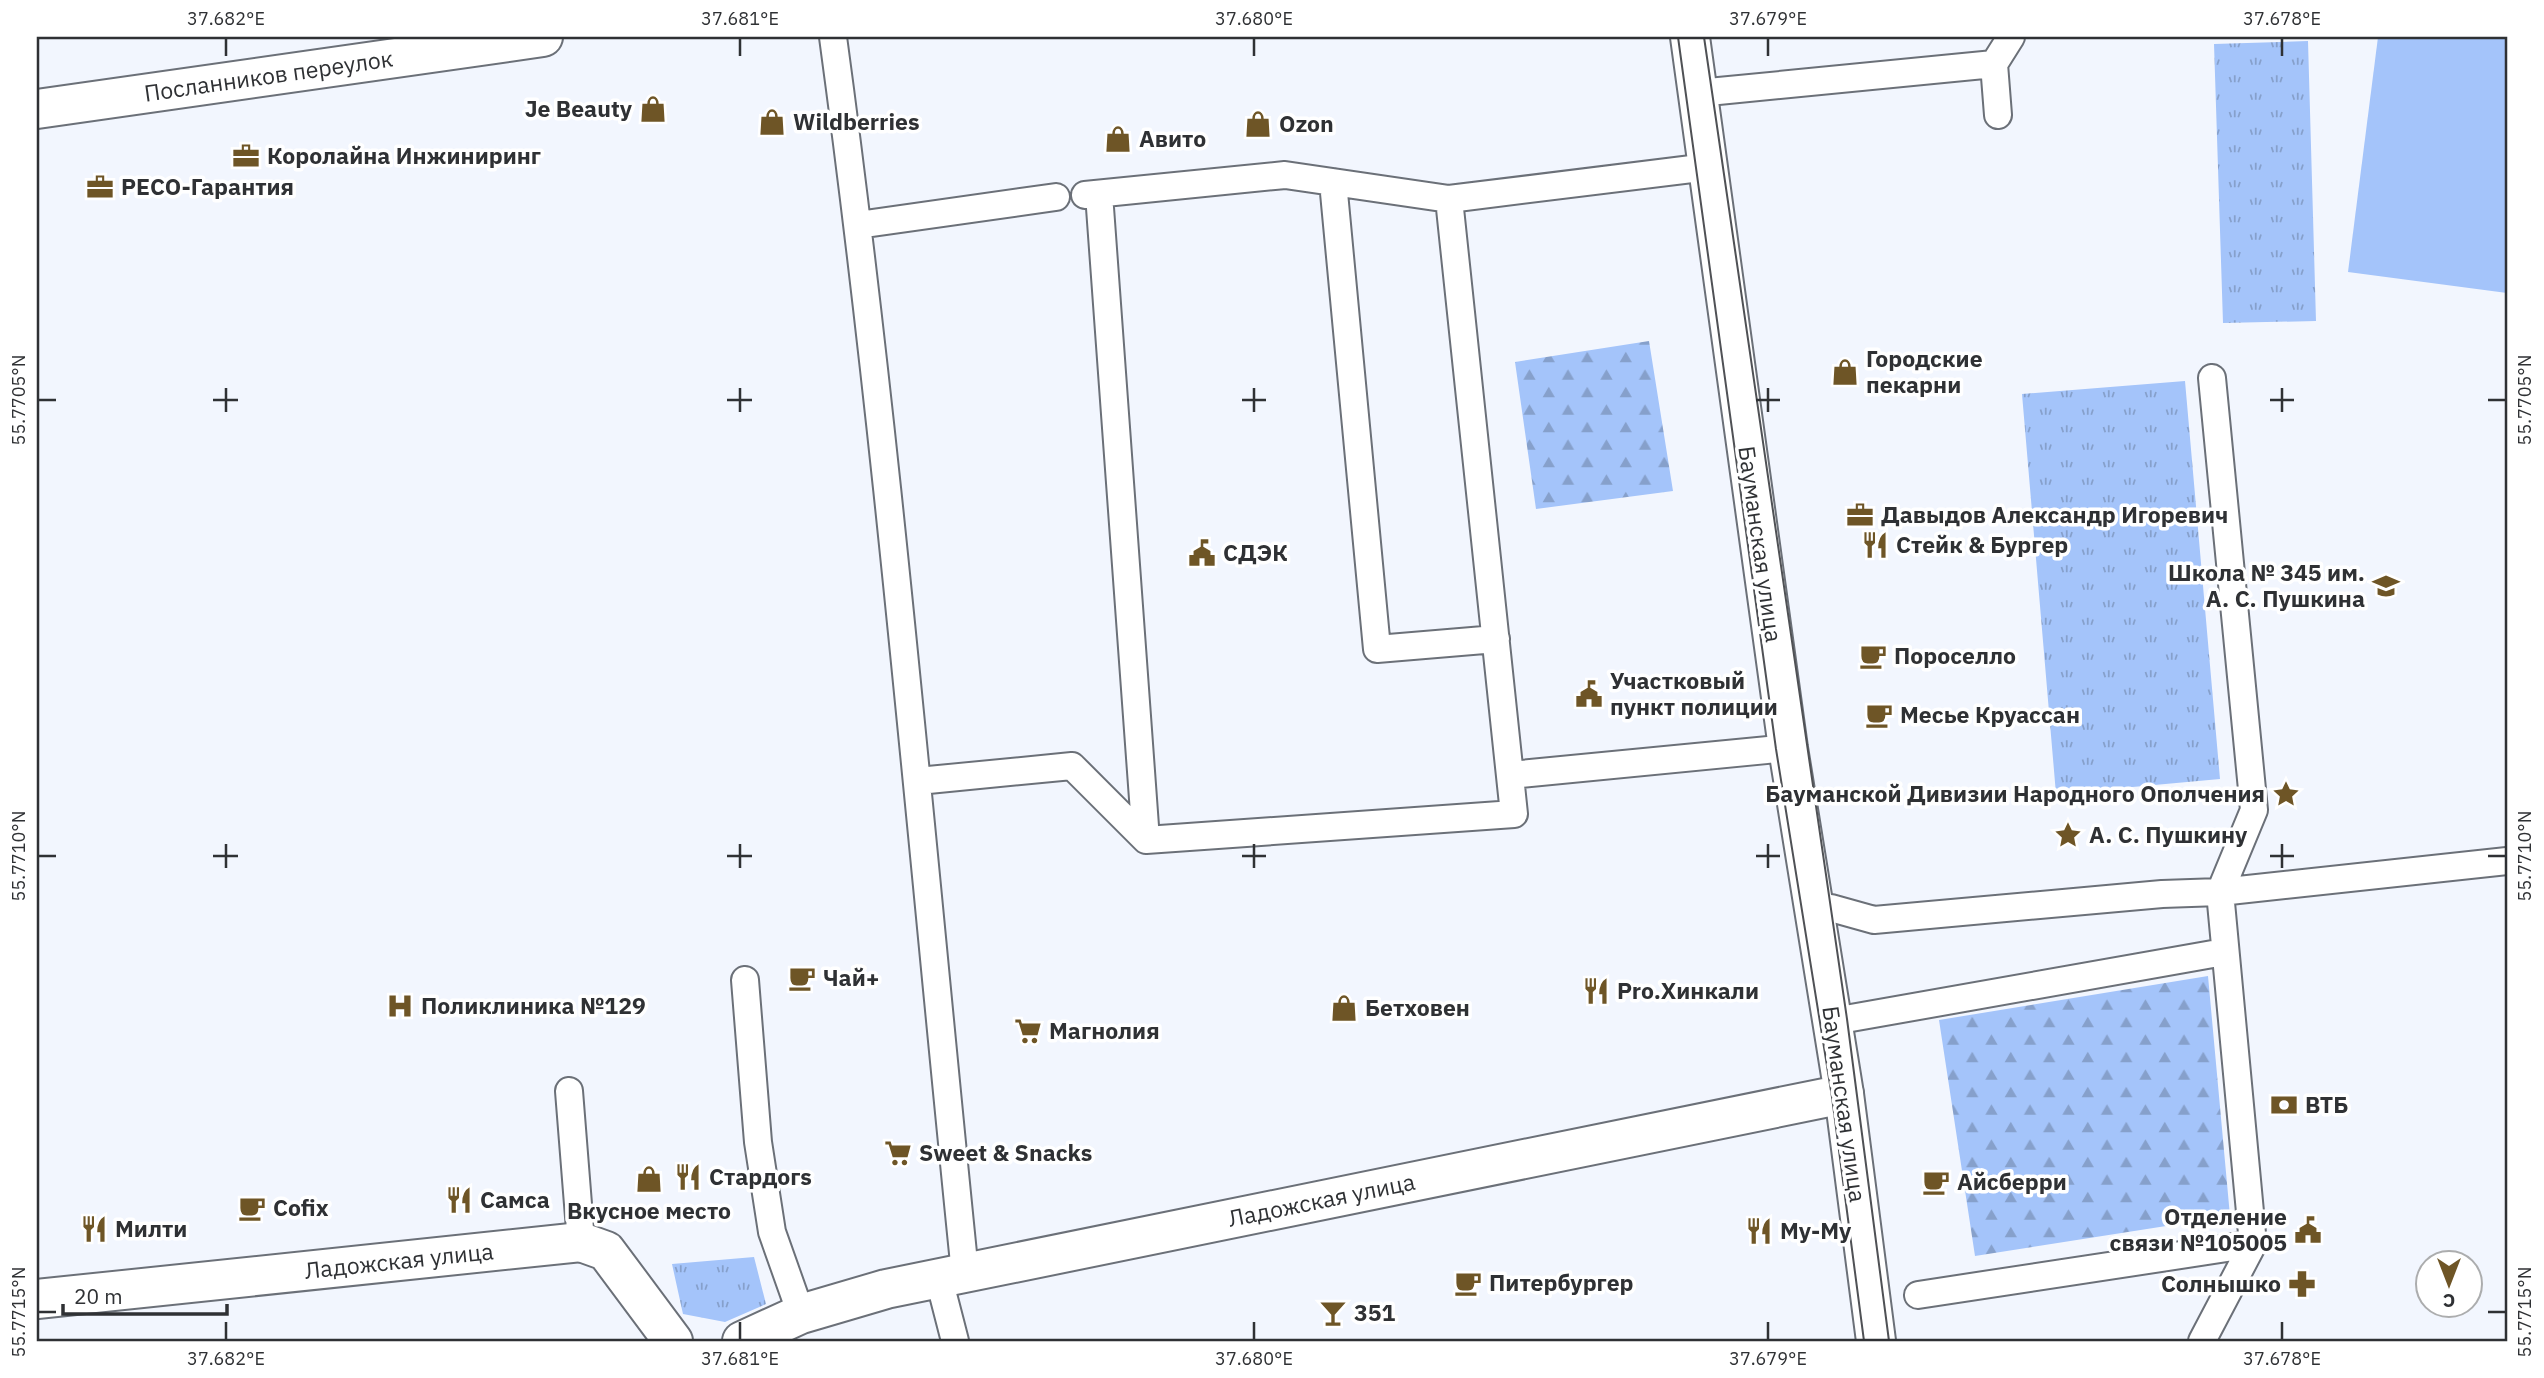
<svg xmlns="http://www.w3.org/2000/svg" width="2544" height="1378" viewBox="0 0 2544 1378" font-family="'IBM Plex Sans',sans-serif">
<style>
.grass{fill:url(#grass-tufts)}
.forest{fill:url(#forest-firs)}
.pitch{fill:#a4c4fa}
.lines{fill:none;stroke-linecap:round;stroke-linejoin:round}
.service-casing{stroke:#6b7078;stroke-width:30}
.pedestrian-casing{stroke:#6b7078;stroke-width:42}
.minor-casing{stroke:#6b7078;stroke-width:42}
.tertiary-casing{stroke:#6b7078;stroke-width:42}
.service{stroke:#fff;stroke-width:26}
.pedestrian{stroke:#fff;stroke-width:38}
.minor{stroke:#fff;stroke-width:38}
.tertiary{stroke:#fff;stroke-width:38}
.tram{stroke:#4f5155;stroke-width:2}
.ticks{fill:none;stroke:#2f3134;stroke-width:2.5}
.labels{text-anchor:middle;stroke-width:7;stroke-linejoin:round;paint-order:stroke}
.street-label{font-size:23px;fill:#2f3134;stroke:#fff}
.poi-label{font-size:23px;font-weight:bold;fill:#2f3134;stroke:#fff;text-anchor:start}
.neatline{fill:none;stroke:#2f3134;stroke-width:2.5}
.ticks-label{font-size:18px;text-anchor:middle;fill:#2f3134}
</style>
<defs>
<pattern id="grass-tufts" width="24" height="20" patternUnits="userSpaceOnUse" patternTransform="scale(1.75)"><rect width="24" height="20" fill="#a4c4fa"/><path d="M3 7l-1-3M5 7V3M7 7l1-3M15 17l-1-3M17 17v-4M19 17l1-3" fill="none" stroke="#86a0cb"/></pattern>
<pattern id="forest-firs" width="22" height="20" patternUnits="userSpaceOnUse" patternTransform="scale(1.75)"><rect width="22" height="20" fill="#a4c4fa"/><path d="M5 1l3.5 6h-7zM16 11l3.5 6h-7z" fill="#86a0cb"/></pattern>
</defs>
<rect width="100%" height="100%" fill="#f2f6fe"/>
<!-- grass -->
<path class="grass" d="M 2308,41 L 2316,321 L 2223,323 L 2214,44 Z
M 2185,381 L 2220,779 L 2056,794 L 2022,394 Z
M 754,1257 L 766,1304 L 725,1322 L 683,1314 L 672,1264 Z"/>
<!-- forest -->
<path class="forest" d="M 1649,341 L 1673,491 L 1536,509 L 1515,362 Z
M 2208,976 L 2230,1216 L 1975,1256 L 1939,1020 Z"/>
<!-- pitch -->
<path class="pitch" d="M 2378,37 L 2507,37 L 2507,293 L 2348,272 Z"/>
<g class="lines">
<defs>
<path id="service" d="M 833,37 C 889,448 923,861 965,1273
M 1698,93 L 1994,64
M 1998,115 L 1994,64 L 2011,37
M 1333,182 L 1377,649 L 1496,639
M 1099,194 L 1146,840
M 1085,195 L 1285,175 L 1449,199
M 858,225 L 1056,197
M 1510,775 L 1788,748
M 918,781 L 1072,766 L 1146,840 L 1514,814 L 1449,199 L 1708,167
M 1815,909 L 1831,908 L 1874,920 L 2162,894 L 2220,892 L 2507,861
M 745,980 L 758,1142 L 772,1232 L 801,1314
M 1834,1021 L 2224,952
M 569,1091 L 581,1242
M 939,1279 L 955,1341
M 1918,1295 L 2253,1244
M 2202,1341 L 2253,1244 L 2220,892 L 2254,810 L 2212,378"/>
<g id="pedestrian">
<path id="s1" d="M 37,1299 L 581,1242"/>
</g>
<g id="minor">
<path id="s2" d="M 37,109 L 543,37"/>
<path d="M 1844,1094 L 1876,1341"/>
<path d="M 581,1242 L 606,1251 L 673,1341"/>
</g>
<g id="tertiary">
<path id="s3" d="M 742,1341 L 801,1314 L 886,1289 L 1844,1094 L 1788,748 L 1690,37"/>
</g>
</defs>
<!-- service casing -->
<use href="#service" class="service-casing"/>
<!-- pedestrian casing -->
<use href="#pedestrian" class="pedestrian-casing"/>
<!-- minor casing -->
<use href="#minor" class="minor-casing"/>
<!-- tertiary casing -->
<use href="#tertiary" class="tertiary-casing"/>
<!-- service -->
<use href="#service" class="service"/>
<!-- pedestrian -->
<use href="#pedestrian" class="pedestrian"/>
<!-- minor -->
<use href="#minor" class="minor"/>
<!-- tertiary -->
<use href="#tertiary" class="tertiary"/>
<!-- tram -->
<path class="tram" d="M 1678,37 L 1776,749 L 1832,1097 L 1864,1341
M 1704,37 L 1847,1019 L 1889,1341"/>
</g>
<!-- ticks -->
<path class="ticks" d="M 226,38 L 226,56M 740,38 L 740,56M 1254,38 L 1254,56M 1768,38 L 1768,56M 2282,38 L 2282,56M 226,388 L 226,412M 740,388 L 740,412M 1254,388 L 1254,412M 1768,388 L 1768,412M 2282,388 L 2282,412M 38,400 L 56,400M 213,400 L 238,400M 727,400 L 752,400M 1242,400 L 1266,400M 1756,400 L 1780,400M 2270,400 L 2294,400M 2488,400 L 2506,400M 226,844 L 226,868M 740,844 L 740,868M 1254,844 L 1254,868M 1768,844 L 1768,868M 2282,844 L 2282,868M 38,856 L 56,856M 213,856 L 238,856M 727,856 L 752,856M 1242,856 L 1266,856M 1756,856 L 1780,856M 2270,856 L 2294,856M 2488,856 L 2506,856M 38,1312 L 56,1312M 2488,1312 L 2506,1312M 226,1322 L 226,1340M 740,1322 L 740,1340M 1254,1322 L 1254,1340M 1768,1322 L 1768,1340M 2282,1322 L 2282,1340"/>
<!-- icons -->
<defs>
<symbol id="shop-bare" viewBox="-9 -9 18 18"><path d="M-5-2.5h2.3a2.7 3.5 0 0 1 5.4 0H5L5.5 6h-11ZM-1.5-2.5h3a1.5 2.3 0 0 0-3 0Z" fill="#6e5526" stroke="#fff" stroke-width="2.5" paint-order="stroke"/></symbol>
<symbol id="office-bare" viewBox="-9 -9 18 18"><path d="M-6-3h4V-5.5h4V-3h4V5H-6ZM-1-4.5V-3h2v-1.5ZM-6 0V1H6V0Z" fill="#6e5526" stroke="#fff" stroke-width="2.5" paint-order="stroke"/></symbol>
<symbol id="restaurant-bare" viewBox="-9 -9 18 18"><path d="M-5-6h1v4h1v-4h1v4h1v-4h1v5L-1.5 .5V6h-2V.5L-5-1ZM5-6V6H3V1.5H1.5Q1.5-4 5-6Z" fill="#6e5526" stroke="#fff" stroke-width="2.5" paint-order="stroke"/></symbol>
<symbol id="civic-bare" viewBox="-9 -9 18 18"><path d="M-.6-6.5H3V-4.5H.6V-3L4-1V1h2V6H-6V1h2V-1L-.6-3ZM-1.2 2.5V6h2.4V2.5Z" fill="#6e5526" stroke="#fff" stroke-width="2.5" paint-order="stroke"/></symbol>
<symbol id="school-bare" viewBox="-9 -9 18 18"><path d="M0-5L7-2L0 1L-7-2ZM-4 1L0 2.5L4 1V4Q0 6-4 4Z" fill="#6e5526" stroke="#fff" stroke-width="2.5" paint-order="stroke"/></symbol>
<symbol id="cafe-bare" viewBox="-9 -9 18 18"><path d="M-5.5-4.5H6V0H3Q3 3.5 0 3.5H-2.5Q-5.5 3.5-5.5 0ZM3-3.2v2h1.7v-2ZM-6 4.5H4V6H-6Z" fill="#6e5526" stroke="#fff" stroke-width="2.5" paint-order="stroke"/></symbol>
<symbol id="sight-bare" viewBox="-9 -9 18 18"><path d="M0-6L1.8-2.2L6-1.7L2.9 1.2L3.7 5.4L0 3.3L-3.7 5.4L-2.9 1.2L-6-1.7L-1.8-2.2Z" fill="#6e5526" stroke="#fff" stroke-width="2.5" paint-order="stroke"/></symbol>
<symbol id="hospital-bare" viewBox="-9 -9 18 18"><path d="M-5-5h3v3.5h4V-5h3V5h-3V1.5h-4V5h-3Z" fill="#6e5526" stroke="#fff" stroke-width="2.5" paint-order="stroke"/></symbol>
<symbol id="supermarket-bare" viewBox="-9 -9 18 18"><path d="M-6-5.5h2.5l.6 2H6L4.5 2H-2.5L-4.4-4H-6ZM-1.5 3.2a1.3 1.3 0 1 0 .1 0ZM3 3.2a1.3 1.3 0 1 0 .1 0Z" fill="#6e5526" stroke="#fff" stroke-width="2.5" paint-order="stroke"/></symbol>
<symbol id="bank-bare" viewBox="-9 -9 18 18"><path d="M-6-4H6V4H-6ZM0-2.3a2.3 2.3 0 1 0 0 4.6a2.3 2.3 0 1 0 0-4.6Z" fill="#6e5526" stroke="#fff" stroke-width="2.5" paint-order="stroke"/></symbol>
<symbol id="pharmacy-bare" viewBox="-9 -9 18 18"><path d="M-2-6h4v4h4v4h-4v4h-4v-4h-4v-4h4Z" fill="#6e5526" stroke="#fff" stroke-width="2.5" paint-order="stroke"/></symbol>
<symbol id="bar-bare" viewBox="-9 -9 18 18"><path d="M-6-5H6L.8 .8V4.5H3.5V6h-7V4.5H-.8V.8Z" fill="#6e5526" stroke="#fff" stroke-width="2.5" paint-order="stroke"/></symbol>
</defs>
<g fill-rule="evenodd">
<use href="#shop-bare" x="634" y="90" width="38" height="38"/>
<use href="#shop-bare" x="753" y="103" width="38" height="38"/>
<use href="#shop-bare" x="1239" y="105" width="38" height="38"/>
<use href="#shop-bare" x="1099" y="120" width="38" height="38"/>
<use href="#office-bare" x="227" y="137" width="38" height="38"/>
<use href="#office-bare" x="81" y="168" width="38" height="38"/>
<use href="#shop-bare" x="1826" y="353" width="38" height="38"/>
<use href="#office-bare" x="1841" y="496" width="38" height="38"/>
<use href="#restaurant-bare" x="1856" y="526" width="38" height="38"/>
<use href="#civic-bare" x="1183" y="534" width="38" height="38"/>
<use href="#school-bare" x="2367" y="567" width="38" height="38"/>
<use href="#cafe-bare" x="1854" y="637" width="38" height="38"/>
<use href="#civic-bare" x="1570" y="675" width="38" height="38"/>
<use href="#cafe-bare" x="1860" y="696" width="38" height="38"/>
<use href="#sight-bare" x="2267" y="775" width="38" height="38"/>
<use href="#sight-bare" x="2049" y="816" width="38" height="38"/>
<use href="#cafe-bare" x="783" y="959" width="38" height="38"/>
<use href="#restaurant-bare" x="1577" y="972" width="38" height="38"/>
<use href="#hospital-bare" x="381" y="987" width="38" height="38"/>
<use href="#shop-bare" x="1325" y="989" width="38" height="38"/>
<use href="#supermarket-bare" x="1009" y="1012" width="38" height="38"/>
<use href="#bank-bare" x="2265" y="1086" width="38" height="38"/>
<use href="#supermarket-bare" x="879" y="1134" width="38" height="38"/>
<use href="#restaurant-bare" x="669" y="1158" width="38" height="38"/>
<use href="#shop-bare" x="630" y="1160" width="38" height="38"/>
<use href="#cafe-bare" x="1917" y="1163" width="38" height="38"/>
<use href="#restaurant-bare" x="440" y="1181" width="38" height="38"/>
<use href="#cafe-bare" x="233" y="1189" width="38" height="38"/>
<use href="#restaurant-bare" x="75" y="1210" width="38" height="38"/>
<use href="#civic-bare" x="2289" y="1211" width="38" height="38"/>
<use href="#restaurant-bare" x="1740" y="1212" width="38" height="38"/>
<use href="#cafe-bare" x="1449" y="1264" width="38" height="38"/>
<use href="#pharmacy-bare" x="2283" y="1265" width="38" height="38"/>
<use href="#bar-bare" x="1314" y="1294" width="38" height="38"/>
</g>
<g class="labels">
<!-- street labels -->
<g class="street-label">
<text dy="8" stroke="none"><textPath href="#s2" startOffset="234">Посланников переулок</textPath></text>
<text transform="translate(1760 544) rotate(82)" y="8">Бауманская улица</text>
<text transform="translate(1844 1104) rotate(82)" y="8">Бауманская улица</text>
<text dy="8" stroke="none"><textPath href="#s3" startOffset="598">Ладожская улица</textPath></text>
<text dy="8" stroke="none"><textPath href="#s1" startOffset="364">Ладожская улица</textPath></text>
</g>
<!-- poi labels -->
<g class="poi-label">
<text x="632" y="117" text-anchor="end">Je Beauty</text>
<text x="793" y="130">Wildberries</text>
<text x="1279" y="132">Ozon</text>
<text x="1139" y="147">Авито</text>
<text x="267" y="164">Королайна Инжиниринг</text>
<text x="121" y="195">РЕСО-Гарантия</text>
<text x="1866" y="367">Городские<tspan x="1866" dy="26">пекарни</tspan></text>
<text x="1881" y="523">Давыдов Александр Игоревич</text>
<text x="1896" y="553">Стейк &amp; Бургер</text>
<text x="1223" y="561">СДЭК</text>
<text x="2365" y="581" text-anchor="end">Школа № 345 им.<tspan x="2365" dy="26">А. С. Пушкина</tspan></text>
<text x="1894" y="664">Пороселло</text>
<text x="1610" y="689">Участковый<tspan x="1610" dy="26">пункт полиции</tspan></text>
<text x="1900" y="723">Месье Круассан</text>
<text x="2265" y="802" text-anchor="end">Бауманской Дивизии Народного Ополчения</text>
<text x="2089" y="843">А. С. Пушкину</text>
<text x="823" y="986">Чай+</text>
<text x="1617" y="999">Pro.Хинкали</text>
<text x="421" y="1014">Поликлиника №129</text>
<text x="1365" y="1016">Бетховен</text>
<text x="1049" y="1039">Магнолия</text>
<text x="2305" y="1113">ВТБ</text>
<text x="919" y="1161">Sweet &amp; Snacks</text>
<text x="709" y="1185">Стардогs</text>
<text x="1957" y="1190">Айсберри</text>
<text x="480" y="1208">Самса</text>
<text x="273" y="1216">Cofix</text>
<text x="649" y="1219" text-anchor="middle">Вкусное место</text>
<text x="2287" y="1225" text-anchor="end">Отделение<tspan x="2287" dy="26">связи №105005</tspan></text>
<text x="115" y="1237">Милти</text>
<text x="1780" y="1239">Му-Му</text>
<text x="1489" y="1291">Питербургер</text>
<text x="2281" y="1292" text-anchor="end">Солнышко</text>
<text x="1354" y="1321">351</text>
</g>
</g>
<!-- border -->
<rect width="2544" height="1378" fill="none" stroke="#ffffff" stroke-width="77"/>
<!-- north arrow -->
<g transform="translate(2449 1284) rotate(180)"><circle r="33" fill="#ffffff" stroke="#acadae" stroke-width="2"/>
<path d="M0-5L12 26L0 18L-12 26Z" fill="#6e5526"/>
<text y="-10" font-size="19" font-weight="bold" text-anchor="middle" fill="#2f3134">С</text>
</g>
<!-- scale -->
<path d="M63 1304v10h164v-10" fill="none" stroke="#2f3134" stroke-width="3.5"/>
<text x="74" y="1304" font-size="21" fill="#2f3134" stroke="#ffffff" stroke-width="5" paint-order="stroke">20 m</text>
<rect x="38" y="38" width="2468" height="1302" class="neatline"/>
<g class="ticks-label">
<text x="226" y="25">37.682°E</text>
<text x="740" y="25">37.681°E</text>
<text x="1254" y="25">37.680°E</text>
<text x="1768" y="25">37.679°E</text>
<text x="2282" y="25">37.678°E</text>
<text transform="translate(2525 400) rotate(-90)" y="6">55.7705°N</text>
<text transform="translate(19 400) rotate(-90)" y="6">55.7705°N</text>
<text transform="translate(2525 856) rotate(-90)" y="6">55.7710°N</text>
<text transform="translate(19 856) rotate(-90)" y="6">55.7710°N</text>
<text transform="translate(2525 1312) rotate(-90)" y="6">55.7715°N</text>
<text transform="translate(19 1312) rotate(-90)" y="6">55.7715°N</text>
<text x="226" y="1365">37.682°E</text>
<text x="740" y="1365">37.681°E</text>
<text x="1254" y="1365">37.680°E</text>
<text x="1768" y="1365">37.679°E</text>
<text x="2282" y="1365">37.678°E</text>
</g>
</svg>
